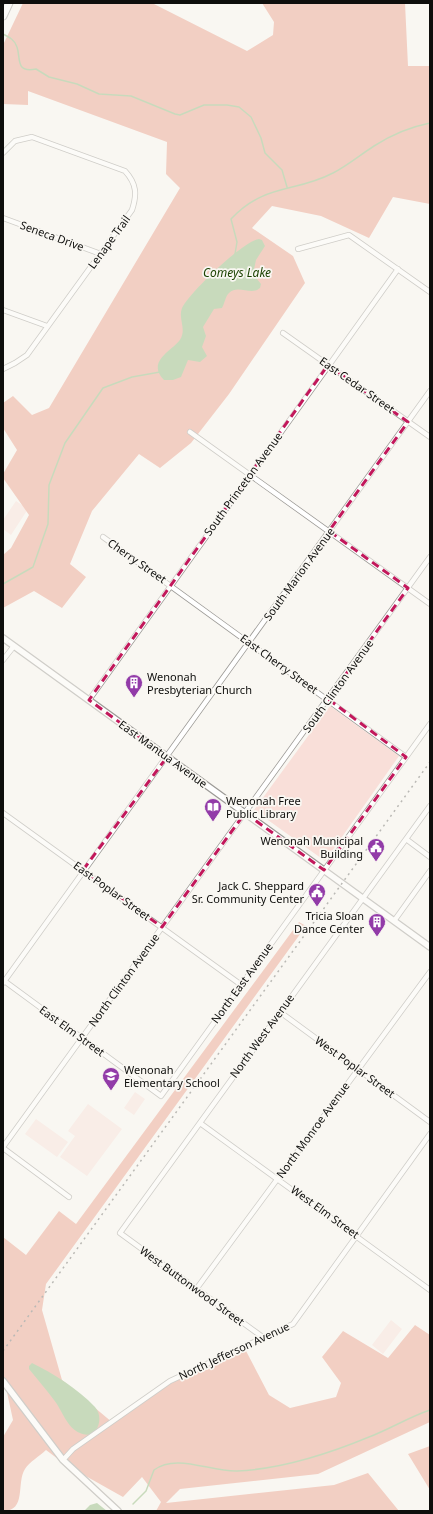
<svg xmlns="http://www.w3.org/2000/svg" width="433" height="1514" viewBox="0 0 433 1514" font-family="'Noto Sans',sans-serif">
<style>
.green{fill:#f9dfd9}
.forest{fill:#e99e8b}
.water{fill:#8db77b}
.lines{fill:none;stroke-linecap:round;stroke-linejoin:round}
.stream{stroke:#8db77b;stroke-width:1.5}
.minor-casing{stroke:#9c9a96;stroke-width:6}
.tertiary-casing{stroke:#9c9a96;stroke-width:8}
.primary-casing{stroke:#9c9a96;stroke-width:9}
.minor{stroke:#fff;stroke-width:4.5}
.tertiary{stroke:#fff;stroke-width:5.5}
.primary{stroke:#fff;stroke-width:7}
.rail{stroke:#6e6d6a;stroke-width:1.5;stroke-dasharray:2 4;stroke-linecap:butt}
.marked{fill:none;stroke:#c2185b;stroke-width:3;stroke-dasharray:8 5;stroke-linejoin:round}
.labels{text-anchor:middle;stroke-width:3.5;stroke-linejoin:round;paint-order:stroke}
.street-label{font-size:11px;fill:#0e0e0c;stroke:#f9f7f2}
.poi-label{font-size:11px;fill:#0e0e0c;stroke:#f9f7f2;text-anchor:start}
.water-label{font-size:12px;font-style:italic;fill:#1c4302;stroke:#f9f7f2}
</style>
<rect width="100%" height="100%" fill="#f9f7f2"/>
<!-- green -->
<path class="green" d="M 16,501 L 28,509 L 11,535 L 3,529 L 3,520 Z
M 330,706 L 399,756 L 325,861 L 254,810 Z
M 135,1092 L 145,1099 L 134,1115 L 124,1108 Z
M 88,1104 L 122,1129 L 87,1176 L 60,1157 L 75,1136 L 68,1131 Z
M 36,1119 L 68,1142 L 57,1157 L 25,1134 Z
M 391,1320 L 402,1329 L 383,1354 L 372,1345 Z"/>
<!-- forest -->
<path class="forest" d="M 23,3 L 152,3 L 247,51 L 273,35 L 274,22 L 262,3 L 405,3 L 408,66 L 430,66 L 430,204 L 393,197 L 369,238 L 321,216 L 272,206 L 252,228 L 293,256 L 305,283 L 229,394 L 191,443 L 160,468 L 139,454 L 92,511 L 70,564 L 86,577 L 62,608 L 34,591 L 3,608 L 3,555 L 11,548 L 29,515 L 3,478 L 3,474 L 17,450 L 3,428 L 3,403 L 13,396 L 32,415 L 49,408 L 180,188 L 166,174 L 167,142 L 28,91 L 28,105 L 3,104 L 3,45 Z
M 299,922 L 306,926 L 46,1284 L 42,1310 L 62,1380 L 113,1423 L 178,1378 L 245,1349 L 269,1395 L 290,1408 L 336,1397 L 341,1383 L 322,1357 L 343,1331 L 388,1358 L 415,1325 L 430,1335 L 430,1422 L 318,1474 L 180,1489 L 166,1503 L 334,1485 L 368,1473 L 399,1511 L 156,1511 L 161,1502 L 142,1477 L 123,1497 L 66,1465 L 46,1450 C 40,1456 29,1462 25,1469 C 16,1483 27,1511 3,1511 L 3,1437 L 13,1420 L 3,1374 L 3,1237 L 26,1255 L 59,1211 L 76,1224 Z
M 430,1446 L 430,1490 L 408,1454 Z"/>
<!-- water -->
<path class="water" d="M 259,239 L 262,240 L 265,246 L 256,260 L 253,274 L 261,284 L 260,288 C 251,296 238,284 229,293 C 225,297 225,303 222,308 L 214,309 L 203,327 L 206,336 L 202,347 L 207,356 L 200,362 L 188,360 L 181,377 L 173,380 L 164,380 C 145,360 175,350 181,338 C 186,328 178,318 182,308 C 189,293 243,241 259,239 Z
M 32,1363 C 54,1374 77,1388 95,1407 C 105,1418 97,1441 80,1433 C 67,1428 62,1410 54,1400 C 46,1389 37,1379 29,1369 L 29,1366 Z
M 97,1503 L 107,1511 L 84,1511 L 90,1505 Z"/>
<g class="lines">
<!-- stream -->
<path class="stream" d="M 3,34 C 9,37 15,40 17,47 C 21,59 15,73 36,69 L 49,77 L 77,84 L 99,94 L 131,96 L 175,114 L 180,115 L 204,105 L 227,105 L 239,107 L 251,117 L 261,138 L 265,153 L 282,170 L 287,187
M 235,254 L 237,242 L 231,219 C 265,183 295,193 333,173 C 347,166 360,155 374,146 C 391,135 410,127 430,123
M 3,584 L 33,567 L 48,524 L 49,485 L 65,443 L 103,388 L 132,377 L 160,372
M 133,1504 L 146,1491 L 154,1470 C 176,1453 211,1472 237,1471 C 282,1469 328,1454 369,1437 C 390,1429 409,1417 430,1410"/>
<defs>
<path id="minor" d="M 3,153 L 15,141 L 32,137 L 125,171 C 137,184 137,195 132,210 L 27,355 L 15,363 L 3,369
M 3,218 L 101,254
M 298,249 L 349,235 L 430,292
M 3,310 L 47,326
M 283,333 L 430,437
M 190,432 L 430,604
M 103,537 L 406,757
M 3,660 L 14,646
M 89,700 L 398,269
M 3,813 L 240,984
M 406,839 L 430,857
M 394,921 L 430,871
M 3,980 L 161,1096 L 430,724
M 3,983 L 430,391
M 280,1012 L 430,1122
M 200,1123 L 430,1290
M 3,1147 L 430,557
M 3,1148 L 69,1197
M 197,1288 L 430,972
M 264,1338 L 120,1233 L 430,806
M 63,1460 L 73,1449 L 170,1381 L 293,1324 L 430,1134"/>
<path id="tertiary" d="M 3,638 L 430,947
M 3,1381 L 63,1460 L 118,1511"/>
<path id="primary" d="M 3,16 L 9,3"/>
</defs>
<!-- minor casing -->
<use href="#minor" class="minor-casing"/>
<!-- tertiary casing -->
<use href="#tertiary" class="tertiary-casing"/>
<!-- primary casing -->
<use href="#primary" class="primary-casing"/>
<!-- minor -->
<use href="#minor" class="minor"/>
<!-- tertiary -->
<use href="#tertiary" class="tertiary"/>
<!-- primary -->
<use href="#primary" class="primary"/>
<!-- rail -->
<path class="rail" d="M 3,1351 L 430,762"/>
</g>
<!-- marked area -->
<path d="M0 0H433V1514H0ZM 328,365 L 408,422 L 329,531 L 408,588 L 328,699 L 406,757 L 324,870 L 245,813 L 162,927 L 83,870 L 167,757 L 89,700 Z" fill="#f9f7f2" fill-opacity=".55" fill-rule="evenodd"/>
<path class="marked" d="M 328,365 L 408,422 L 329,531 L 408,588 L 328,699 L 406,757 L 324,870 L 245,813 L 162,927 L 83,870 L 167,757 L 89,700 Z"/>
<!-- icons -->
<defs>
<symbol id="building-pin" viewBox="-11 -11 22 30"><path d="M0 17L-7.5 6A9.5 9.5 0 1 1 7.5 6Z" fill="#923ba8" stroke="#f9f7f2"/><path d="M-4-6H4V6H1V3H-1V6H-4ZM-2.5-4.3h1.7v1.8h-1.7ZM.8-4.3h1.7v1.8H.8ZM-2.5-1h1.7V.8h-1.7ZM.8-1h1.7V.8H.8Z" fill="#fff"/></symbol>
<symbol id="library-pin" viewBox="-11 -11 22 30"><path d="M0 17L-7.5 6A9.5 9.5 0 1 1 7.5 6Z" fill="#923ba8" stroke="#f9f7f2"/><path d="M-6-4Q-3-5.5-.7-3.5V5Q-3 3-6 4ZM6-4Q3-5.5 .7-3.5V5Q3 3 6 4Z" fill="#fff"/></symbol>
<symbol id="civic-pin" viewBox="-11 -11 22 30"><path d="M0 17L-7.5 6A9.5 9.5 0 1 1 7.5 6Z" fill="#923ba8" stroke="#f9f7f2"/><path d="M-.6-6.5H3V-4.5H.6V-3L4-1V1h2V6H-6V1h2V-1L-.6-3ZM-1.2 2.5V6h2.4V2.5Z" fill="#fff"/></symbol>
<symbol id="school-pin" viewBox="-11 -11 22 30"><path d="M0 17L-7.5 6A9.5 9.5 0 1 1 7.5 6Z" fill="#923ba8" stroke="#f9f7f2"/><path d="M0-5L7-2L0 1L-7-2ZM-4 1L0 2.5L4 1V4Q0 6-4 4Z" fill="#fff"/></symbol>
</defs>
<g fill-rule="evenodd">
<use href="#building-pin" x="124" y="673" width="20" height="27"/>
<use href="#library-pin" x="203" y="797" width="20" height="27"/>
<use href="#civic-pin" x="366" y="837" width="20" height="27"/>
<use href="#civic-pin" x="307" y="882" width="20" height="27"/>
<use href="#building-pin" x="367" y="912" width="20" height="27"/>
<use href="#school-pin" x="101" y="1066" width="20" height="27"/>
</g>
<g class="labels">
<!-- street labels -->
<g class="street-label">
<text transform="translate(52 236) rotate(20)" y="4">Seneca Drive</text>
<text transform="translate(109 242) rotate(-54)" y="4">Lenape Trail</text>
<text transform="translate(357 385) rotate(35)" y="4">East Cedar Street</text>
<text transform="translate(243 484) rotate(-54)" y="4">South Princeton Avenue</text>
<text transform="translate(137 561) rotate(35)" y="4">Cherry Street</text>
<text transform="translate(299 574) rotate(-54)" y="4">South Marion Avenue</text>
<text transform="translate(279 664) rotate(36)" y="4">East Cherry Street</text>
<text transform="translate(338 686) rotate(-54)" y="4">South Clinton Avenue</text>
<text transform="translate(163 754) rotate(36)" y="4">East Mantua Avenue</text>
<text transform="translate(112 891) rotate(36)" y="4">East Poplar Street</text>
<text transform="translate(124 980) rotate(-54)" y="4">North Clinton Avenue</text>
<text transform="translate(242 983) rotate(-54)" y="4">North East Avenue</text>
<text transform="translate(72 1031) rotate(36)" y="4">East Elm Street</text>
<text transform="translate(262 1036) rotate(-54)" y="4">North West Avenue</text>
<text transform="translate(355 1067) rotate(36)" y="4">West Poplar Street</text>
<text transform="translate(313 1130) rotate(-54)" y="4">North Monroe Avenue</text>
<text transform="translate(325 1212) rotate(36)" y="4">West Elm Street</text>
<text transform="translate(192 1286) rotate(36)" y="4">West Buttonwood Street</text>
<text transform="translate(234 1351) rotate(-25)" y="4">North Jefferson Avenue</text>
</g>
<!-- poi labels -->
<g class="poi-label">
<text x="147" y="681">Wenonah<tspan x="147" dy="13">Presbyterian Church</tspan></text>
<text x="226" y="805">Wenonah Free<tspan x="226" dy="13">Public Library</tspan></text>
<text x="363" y="845" text-anchor="end">Wenonah Municipal<tspan x="363" dy="13">Building</tspan></text>
<text x="304" y="890" text-anchor="end">Jack C. Sheppard<tspan x="304" dy="13">Sr. Community Center</tspan></text>
<text x="364" y="920" text-anchor="end">Tricia Sloan<tspan x="364" dy="13">Dance Center</tspan></text>
<text x="124" y="1074">Wenonah<tspan x="124" dy="13">Elementary School</tspan></text>
</g>
<!-- water labels -->
<g class="water-label">
<text x="237" y="277">Comeys Lake</text>
</g>
</g>
<!-- border -->
<rect width="433" height="1514" fill="none" stroke="#0e0e0c" stroke-width="8"/>
</svg>
